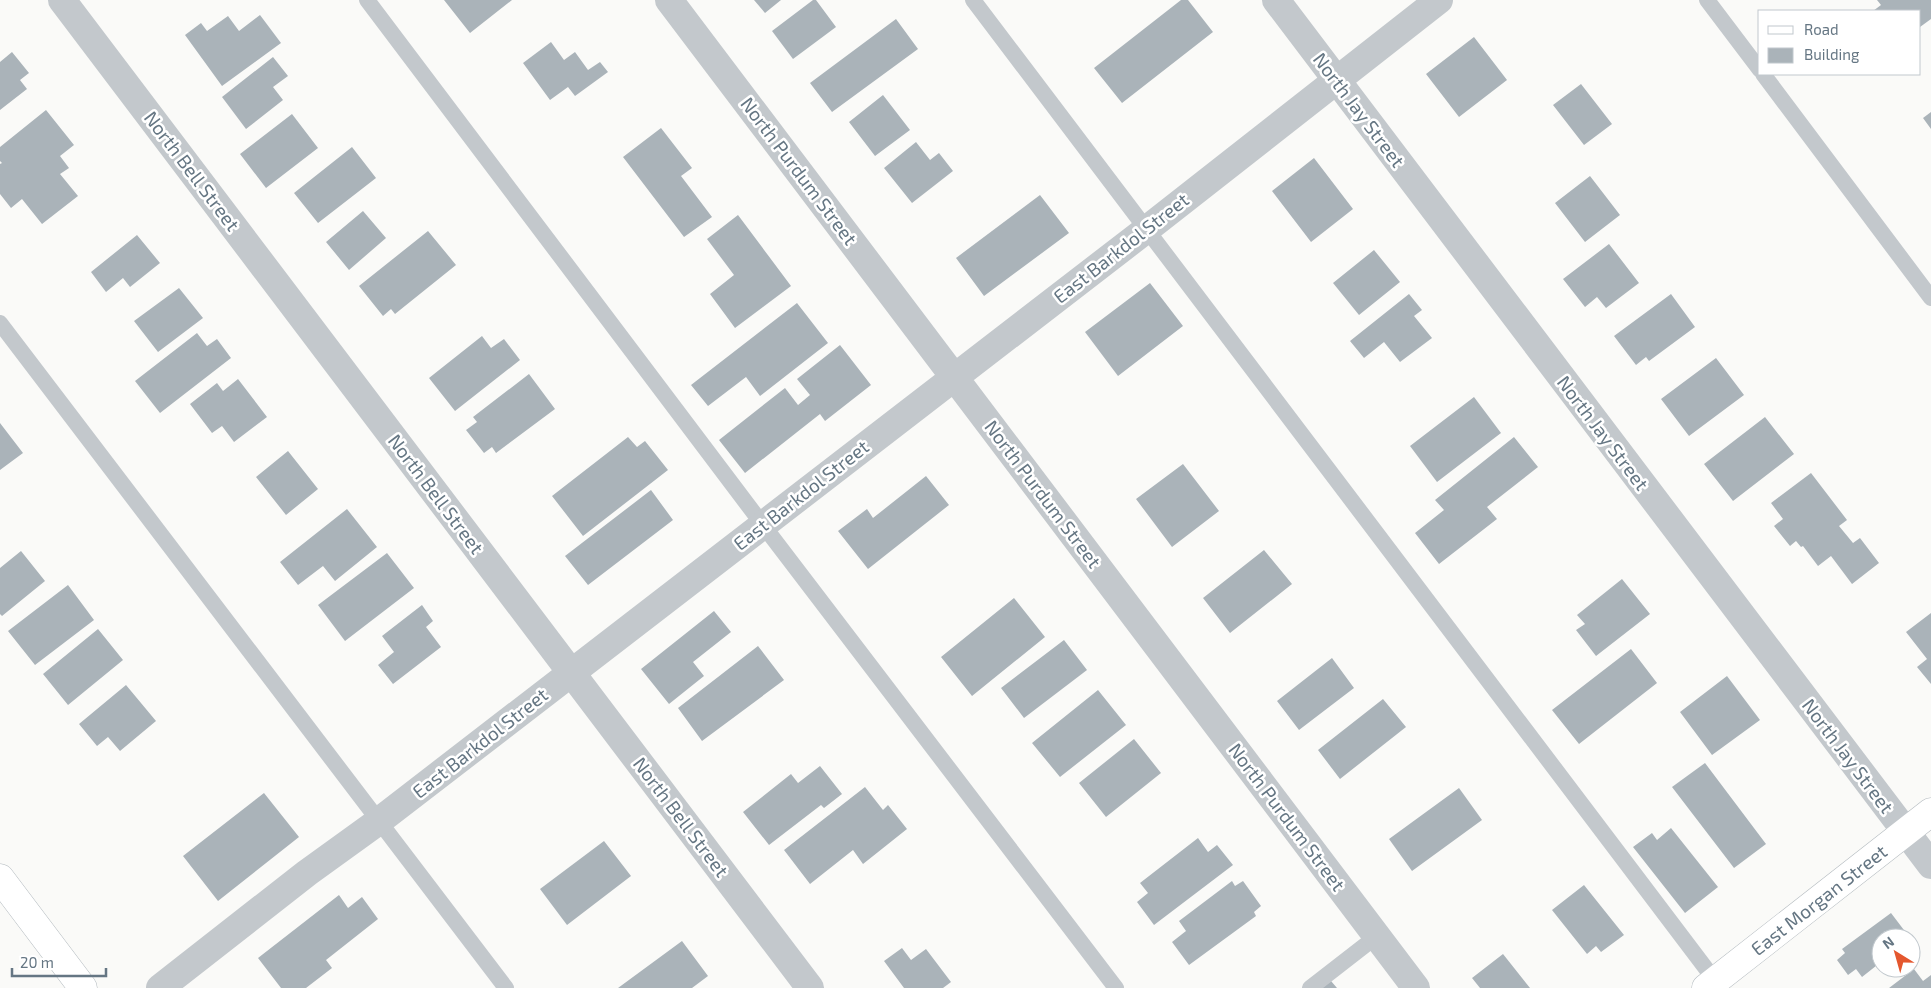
<svg xmlns="http://www.w3.org/2000/svg" width="1931" height="988" viewBox="0 0 1931 988" font-family="'Exo 2',sans-serif">
<style>
.building{fill:#aab3b9}
.lines{fill:none;stroke-linecap:round;stroke-linejoin:round}
.secondary-casing{stroke:#b3babf;stroke-width:29}
.lane{stroke:#c3c8cc;stroke-width:16}
.street{stroke:#c3c8cc;stroke-width:28}
.secondary{stroke:#fff;stroke-width:28}
.labels{text-anchor:middle;stroke-width:5;stroke-linejoin:round;paint-order:stroke}
.street-label{font-size:19px;fill:#657683;stroke:#fff}
</style>
<rect width="100%" height="100%" fill="#fafaf8"/>
<!-- building -->
<path class="building" d="M 444,0 L 512,0 L 470,33 Z
M 754,0 L 781,0 L 765,13 Z
M 813,0 L 816,0 L 836,27 L 793,59 L 772,31 Z
M 1181,0 L 1188,0 L 1213,32 L 1122,103 L 1094,68 Z
M 1877,0 L 1931,0 L 1931,19 L 1920,27 L 1920,11 L 1873,11 L 1881,5 Z
M 260,15 L 281,43 L 222,86 L 185,35 L 201,23 L 207,31 L 228,16 L 239,31 Z
M 896,19 L 918,49 L 832,112 L 810,83 Z
M 1474,37 L 1507,80 L 1459,117 L 1426,74 Z
M 551,42 L 564,60 L 575,52 L 588,70 L 600,62 L 608,72 L 575,96 L 568,87 L 550,100 L 523,63 Z
M 12,52 L 29,73 L 20,80 L 27,89 L 0,110 L 0,62 Z
M 273,57 L 288,76 L 273,87 L 283,100 L 246,129 L 222,97 Z
M 1581,84 L 1612,124 L 1584,145 L 1553,105 Z
M 883,95 L 910,130 L 875,156 L 849,122 Z
M 46,110 L 74,145 L 60,156 L 69,168 L 60,174 L 78,196 L 42,224 L 22,199 L 11,208 L 0,194 L 0,164 L 2,163 L 0,161 L 0,147 Z
M 1931,112 L 1931,129 L 1923,118 Z
M 292,114 L 318,148 L 266,188 L 240,154 Z
M 661,128 L 692,168 L 681,176 L 712,217 L 684,237 L 623,157 Z
M 916,142 L 930,160 L 939,153 L 953,171 L 912,203 L 884,168 Z
M 352,147 L 376,178 L 318,223 L 294,193 Z
M 1314,158 L 1353,209 L 1311,242 L 1272,191 Z
M 1590,176 L 1620,215 L 1585,242 L 1555,203 Z
M 1040,195 L 1069,233 L 984,296 L 956,258 Z
M 363,211 L 386,238 L 349,270 L 326,242 Z
M 738,215 L 791,286 L 735,328 L 710,294 L 734,275 L 707,239 Z
M 428,231 L 456,265 L 395,314 L 391,309 L 383,316 L 359,286 Z
M 137,235 L 160,263 L 130,287 L 123,278 L 106,292 L 91,272 Z
M 1609,244 L 1639,283 L 1606,308 L 1597,297 L 1585,307 L 1563,279 Z
M 1374,250 L 1400,282 L 1359,315 L 1333,283 Z
M 1150,283 L 1183,326 L 1118,376 L 1085,332 Z
M 179,288 L 203,318 L 158,352 L 134,321 Z
M 1409,294 L 1422,310 L 1414,316 L 1432,338 L 1400,362 L 1384,342 L 1364,358 L 1350,341 Z
M 1671,294 L 1695,327 L 1649,361 L 1646,357 L 1636,365 L 1614,336 Z
M 797,303 L 828,343 L 760,396 L 746,377 L 708,406 L 691,385 Z
M 197,333 L 207,346 L 217,339 L 231,358 L 160,413 L 135,381 Z
M 482,336 L 491,348 L 504,339 L 520,360 L 455,411 L 429,378 Z
M 840,345 L 871,385 L 825,421 L 820,414 L 745,473 L 719,440 L 785,388 L 798,405 L 810,395 L 797,379 Z
M 1716,358 L 1744,395 L 1689,436 L 1661,399 Z
M 529,374 L 555,409 L 496,453 L 492,447 L 484,453 L 466,430 L 477,422 L 473,417 Z
M 238,379 L 267,417 L 234,442 L 222,426 L 212,433 L 190,404 L 217,383 L 223,391 Z
M 1474,397 L 1501,433 L 1437,482 L 1410,446 Z
M 1765,417 L 1794,454 L 1733,501 L 1704,464 Z
M 0,423 L 23,453 L 0,470 Z
M 628,437 L 637,447 L 645,441 L 668,470 L 583,536 L 552,496 Z
M 1514,437 L 1538,467 L 1487,507 L 1497,519 L 1439,564 L 1415,533 L 1444,510 L 1435,500 Z
M 288,451 L 318,489 L 286,515 L 256,477 Z
M 1183,464 L 1219,511 L 1172,547 L 1136,499 Z
M 1811,473 L 1847,520 L 1839,526 L 1853,543 L 1860,538 L 1879,563 L 1852,584 L 1831,556 L 1818,566 L 1803,546 L 1801,547 L 1796,541 L 1790,546 L 1774,526 L 1783,519 L 1771,503 Z
M 926,476 L 949,505 L 868,569 L 838,531 L 867,509 L 873,518 Z
M 651,490 L 673,520 L 588,585 L 565,556 Z
M 347,509 L 377,547 L 335,581 L 323,566 L 298,585 L 280,562 Z
M 1264,550 L 1292,584 L 1230,633 L 1203,598 Z
M 21,551 L 45,581 L 2,616 L 0,614 L 0,568 Z
M 387,553 L 414,588 L 345,641 L 318,605 Z
M 1622,579 L 1650,614 L 1596,656 L 1576,630 L 1585,624 L 1577,615 Z
M 68,585 L 94,620 L 35,665 L 8,631 Z
M 1014,598 L 1045,637 L 972,696 L 941,657 Z
M 422,605 L 433,621 L 426,627 L 441,647 L 393,684 L 378,665 L 394,652 L 382,636 Z
M 714,611 L 731,632 L 693,662 L 704,676 L 669,704 L 641,669 Z
M 1931,613 L 1931,684 L 1917,667 L 1927,659 L 1906,632 Z
M 98,629 L 123,660 L 68,705 L 43,674 Z
M 1064,640 L 1087,670 L 1024,718 L 1001,688 Z
M 758,646 L 784,680 L 702,741 L 678,708 Z
M 1631,649 L 1657,683 L 1579,744 L 1552,710 Z
M 1332,658 L 1354,688 L 1299,730 L 1277,701 Z
M 1727,676 L 1760,720 L 1712,755 L 1680,712 Z
M 126,685 L 156,721 L 120,751 L 108,737 L 97,746 L 79,724 Z
M 1098,690 L 1126,725 L 1060,777 L 1032,743 Z
M 1383,699 L 1406,727 L 1340,779 L 1318,750 Z
M 1134,739 L 1161,773 L 1106,817 L 1079,783 Z
M 1705,763 L 1766,844 L 1734,868 L 1672,787 Z
M 820,766 L 842,794 L 824,808 L 821,805 L 769,845 L 743,812 L 791,774 L 798,783 Z
M 865,787 L 883,810 L 888,805 L 907,829 L 863,864 L 853,850 L 810,884 L 784,850 Z
M 1459,788 L 1482,820 L 1412,871 L 1389,839 Z
M 264,793 L 299,837 L 218,901 L 183,856 Z
M 1671,828 L 1718,887 L 1685,913 L 1633,847 L 1652,833 L 1657,840 Z
M 1198,838 L 1208,852 L 1217,845 L 1233,865 L 1154,925 L 1137,902 L 1148,893 L 1140,883 Z
M 604,841 L 631,876 L 567,925 L 540,889 Z
M 1232,881 L 1235,886 L 1243,881 L 1261,906 L 1254,912 L 1256,916 L 1189,965 L 1172,942 L 1186,931 L 1179,921 Z
M 1584,885 L 1624,935 L 1601,952 L 1596,946 L 1587,954 L 1552,910 Z
M 339,895 L 348,908 L 362,897 L 378,919 L 326,960 L 332,968 L 306,988 L 281,988 L 258,958 Z
M 1891,913 L 1910,938 L 1881,938 L 1881,962 L 1862,977 L 1856,969 L 1848,975 L 1837,960 L 1845,953 L 1842,949 Z
M 682,941 L 708,976 L 692,988 L 618,988 Z
M 902,948 L 911,960 L 926,949 L 951,982 L 943,988 L 904,988 L 884,961 Z
M 1503,954 L 1530,988 L 1480,988 L 1472,978 Z
M 1914,969 L 1923,981 L 1931,975 L 1931,988 L 1889,988 Z
M 1331,981 L 1337,988 L 1322,988 Z"/>
<g class="lines">
<defs>
<path id="secondary" d="M 0,878 L 83,988
M 1706,988 L 1931,812"/>
</defs>
<!-- secondary casing -->
<use href="#secondary" class="secondary-casing"/>
<!-- lane -->
<path class="lane" d="M 367,0 L 763,525 L 1116,988
M 973,0 L 1720,987
M 1707,0 L 1760,70
M 1763,74 L 1931,298
M 0,323 L 506,988
M 1310,988 L 1377,936"/>
<!-- street -->
<path class="street" d="M 62,0 L 810,988
M 669,0 L 1416,988
M 1276,0 L 1931,865
M 160,988 L 307,873 L 379,821 L 1147,229 L 1439,0"/>
<!-- secondary -->
<use href="#secondary" class="secondary"/>
</g>
<g class="labels">
<!-- street labels -->
<g class="street-label">
<text transform="translate(1359 110) rotate(53)" y="7">North Jay Street</text>
<text transform="translate(192 171) rotate(53)" y="7">North Bell Street</text>
<text transform="translate(799 171) rotate(53)" y="7">North Purdum Street</text>
<text transform="translate(1121 248) rotate(-38)" y="7">East Barkdol Street</text>
<text transform="translate(1603 433) rotate(53)" y="7">North Jay Street</text>
<text transform="translate(436 494) rotate(53)" y="7">North Bell Street</text>
<text transform="translate(1043 494) rotate(53)" y="7">North Purdum Street</text>
<text transform="translate(801 495) rotate(-38)" y="7">East Barkdol Street</text>
<text transform="translate(480 743) rotate(-38)" y="7">East Barkdol Street</text>
<text transform="translate(1848 756) rotate(53)" y="7">North Jay Street</text>
<text transform="translate(681 817) rotate(53)" y="7">North Bell Street</text>
<text transform="translate(1287 817) rotate(53)" y="7">North Purdum Street</text>
<text transform="translate(1819 900) rotate(-38)" y="7">East Morgan Street</text>
</g>
</g>
<!-- legend -->
<rect x="1758" y="10" width="162" height="65" fill="#ffffff" stroke="#c1c8cd"/>
<rect x="1768" y="26" width="25" height="8" fill="#ffffff" stroke="#c1c8cd"/>
<text x="1804" y="35" font-size="15" fill="#657683">Road</text>
<rect x="1768" y="48" width="25" height="15" fill="#aab3b9" stroke="#c1c8cd"/>
<text x="1804" y="60" font-size="15" fill="#657683">Building</text>
<!-- north arrow -->
<g transform="translate(1896 953) rotate(323)"><circle r="24" fill="#ffffff" stroke="#c1c8cd"/>
<path d="M0-4L9 19L0 12L-9 19Z" fill="#e4572e"/>
<text y="-8" font-size="14" font-weight="bold" text-anchor="middle" fill="#657683">N</text>
</g>
<!-- scale -->
<path d="M12 968v8h94v-8" fill="none" stroke="#657683" stroke-width="2.5"/>
<text x="20" y="968" font-size="15" fill="#657683" stroke="#ffffff" stroke-width="4" paint-order="stroke">20 m</text>
</svg>
